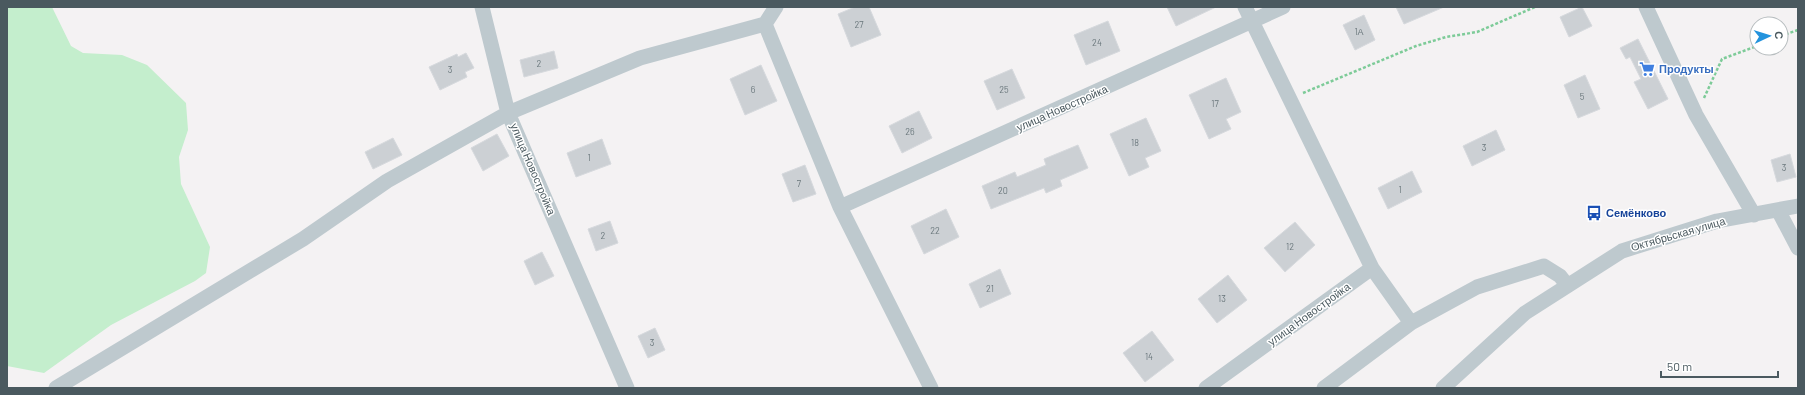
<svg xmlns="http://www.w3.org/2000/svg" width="1805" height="395" viewBox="0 0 1805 395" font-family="Barlow,sans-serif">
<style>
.green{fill:#c4eecd}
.building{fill:#ccd0d4;stroke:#d6d9dd}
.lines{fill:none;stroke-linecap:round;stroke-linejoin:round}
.path{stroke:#7dcb98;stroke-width:2.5;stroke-dasharray:3 2;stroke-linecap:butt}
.minor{stroke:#bec9ce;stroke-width:15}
.labels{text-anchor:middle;stroke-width:3;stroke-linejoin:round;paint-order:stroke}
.number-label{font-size:9px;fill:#6a777c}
.shop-label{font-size:11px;font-weight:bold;fill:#366cbe;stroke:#fff;text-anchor:start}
.street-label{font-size:11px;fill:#4a595f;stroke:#fff}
.transit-label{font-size:11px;font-weight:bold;fill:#164399;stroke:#fff;text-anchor:start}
</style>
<rect width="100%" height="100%" fill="#f4f2f3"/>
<!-- green -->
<path class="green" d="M 7,7 L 52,7 L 71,46 L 83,53 L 122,55 L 147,65 L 186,103 L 188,130 L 179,157 L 181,184 L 210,247 L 206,273 L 195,281 L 111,325 L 44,373 L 7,366 Z"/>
<!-- building -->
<path class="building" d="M 855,7 L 869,7 L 881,35 L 851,47 L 838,14 Z
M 1167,7 L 1216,7 L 1176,26 Z
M 1396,7 L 1444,7 L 1404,24 Z
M 1582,7 L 1592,26 L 1569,37 L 1560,17 Z
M 1364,15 L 1375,40 L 1355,50 L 1343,25 Z
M 1108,21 L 1120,51 L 1086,65 L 1074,35 Z
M 1638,39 L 1668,99 L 1648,109 L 1634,82 L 1641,79 L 1630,57 L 1626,59 L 1620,48 Z
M 554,51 L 558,68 L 524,77 L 520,60 Z
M 466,53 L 474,68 L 465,72 L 467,77 L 440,90 L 429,67 L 457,54 L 458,57 Z
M 761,65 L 777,101 L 745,115 L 730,79 Z
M 1012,69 L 1025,98 L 997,110 L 984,81 Z
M 1585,75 L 1600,109 L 1578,118 L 1564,85 Z
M 1226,78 L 1241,112 L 1226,119 L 1231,129 L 1209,139 L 1189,95 Z
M 919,111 L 932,138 L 902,153 L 889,126 Z
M 1146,118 L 1161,151 L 1145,158 L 1149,167 L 1129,176 L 1110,134 Z
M 1496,130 L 1505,150 L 1472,166 L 1463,146 Z
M 497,134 L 509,156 L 483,171 L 471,148 Z
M 393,138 L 402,155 L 373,169 L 365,152 Z
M 602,139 L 611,164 L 576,177 L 567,153 Z
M 1078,145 L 1088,168 L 1060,180 L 1062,186 L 1046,193 L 1044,188 L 991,209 L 982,186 L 1015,172 L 1017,177 L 1046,165 L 1044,159 Z
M 1790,154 L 1796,177 L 1777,182 L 1771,160 Z
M 805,165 L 816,194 L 793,202 L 782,174 Z
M 1412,171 L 1422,192 L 1388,209 L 1378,188 Z
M 946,209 L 959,237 L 924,254 L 911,226 Z
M 610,221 L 618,243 L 596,251 L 588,229 Z
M 1295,222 L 1315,245 L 1285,272 L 1264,248 Z
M 542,252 L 554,276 L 535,285 L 524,261 Z
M 1000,269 L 1011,294 L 980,308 L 969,284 Z
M 1228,275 L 1247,300 L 1217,323 L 1198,299 Z
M 655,328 L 665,350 L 648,358 L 638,336 Z
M 1152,331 L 1174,360 L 1145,382 L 1123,353 Z"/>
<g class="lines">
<!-- path -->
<path class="path" d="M 1781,36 L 1798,30
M 1303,93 L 1416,46 L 1446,37 L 1477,32 L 1535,7
M 1704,98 L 1722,59 L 1757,46"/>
<!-- minor -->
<path class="minor" d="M 1245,7 L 1372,268 L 1411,323
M 1646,7 L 1696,115 L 1754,215
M 765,24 L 840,207 L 931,388
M 840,207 L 1283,7
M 1778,210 L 1798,248
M 56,388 L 303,239 L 387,181 L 508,113 L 482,7
M 627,388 L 508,113 L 640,58 L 765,24 L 776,7
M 1206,388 L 1372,268
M 1324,388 L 1411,323 L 1477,287 L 1544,266 L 1560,276 L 1567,285
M 1443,388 L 1525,313 L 1622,251 L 1717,221 L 1798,206"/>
</g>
<!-- icons -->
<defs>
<symbol id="supermarket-bare" viewBox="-9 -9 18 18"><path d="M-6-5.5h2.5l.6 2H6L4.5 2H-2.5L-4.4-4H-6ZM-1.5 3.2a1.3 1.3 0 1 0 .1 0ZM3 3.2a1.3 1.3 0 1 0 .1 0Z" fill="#3f7fe0" stroke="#fff" stroke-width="2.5" paint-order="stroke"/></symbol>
<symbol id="bus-bare" viewBox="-9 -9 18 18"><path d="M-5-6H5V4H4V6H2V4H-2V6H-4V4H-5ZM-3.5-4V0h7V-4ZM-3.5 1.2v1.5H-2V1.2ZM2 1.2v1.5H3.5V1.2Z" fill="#1a4fb4" stroke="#fff" stroke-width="2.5" paint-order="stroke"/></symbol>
</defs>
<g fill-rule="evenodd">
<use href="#supermarket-bare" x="1636" y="58" width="22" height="22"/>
<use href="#bus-bare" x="1583" y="202" width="22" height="22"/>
</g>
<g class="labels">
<!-- number labels -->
<g class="number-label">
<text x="859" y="28">27</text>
<text x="1359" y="35">1А</text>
<text x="1097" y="46">24</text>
<text x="539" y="67">2</text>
<text x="450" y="73">3</text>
<text x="753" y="93">6</text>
<text x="1004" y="93">25</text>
<text x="1582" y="100">5</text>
<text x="1215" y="107">17</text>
<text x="910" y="135">26</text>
<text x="1135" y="146">18</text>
<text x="1484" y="151">3</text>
<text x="589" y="161">1</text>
<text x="1784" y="171">3</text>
<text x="799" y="187">7</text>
<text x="1400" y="193">1</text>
<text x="1003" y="194">20</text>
<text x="935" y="234">22</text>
<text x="603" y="239">2</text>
<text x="1290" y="250">12</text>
<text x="990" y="292">21</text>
<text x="1222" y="302">13</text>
<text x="652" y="346">3</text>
<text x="1149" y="360">14</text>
</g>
<!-- shop labels -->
<g class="shop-label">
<text x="1659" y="73">Продукты</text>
</g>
<!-- street labels -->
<g class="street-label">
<text transform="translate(1062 108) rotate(-24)" y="4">улица Новостройка</text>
<text transform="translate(533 169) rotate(67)" y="4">улица Новостройка</text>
<text transform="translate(1678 234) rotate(-16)" y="4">Октябрьская улица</text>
<text transform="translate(1309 314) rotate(-36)" y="4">улица Новостройка</text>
</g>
<!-- transit labels -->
<g class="transit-label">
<text x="1606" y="217">Семёнково</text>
</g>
</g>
<!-- border -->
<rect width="1805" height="395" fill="none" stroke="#4a595f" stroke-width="16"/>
<!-- north arrow -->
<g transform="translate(1769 36) rotate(86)"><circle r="19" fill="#ffffff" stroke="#b7bdbf"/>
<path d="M0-3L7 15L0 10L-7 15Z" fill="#2393dd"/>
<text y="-6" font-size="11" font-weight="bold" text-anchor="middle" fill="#4a595f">С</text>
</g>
<!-- scale -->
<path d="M1661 371v6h117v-6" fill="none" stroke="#4a595f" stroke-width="2"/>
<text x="1667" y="371" font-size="12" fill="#4a595f" stroke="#ffffff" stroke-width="3" paint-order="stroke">50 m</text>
</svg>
